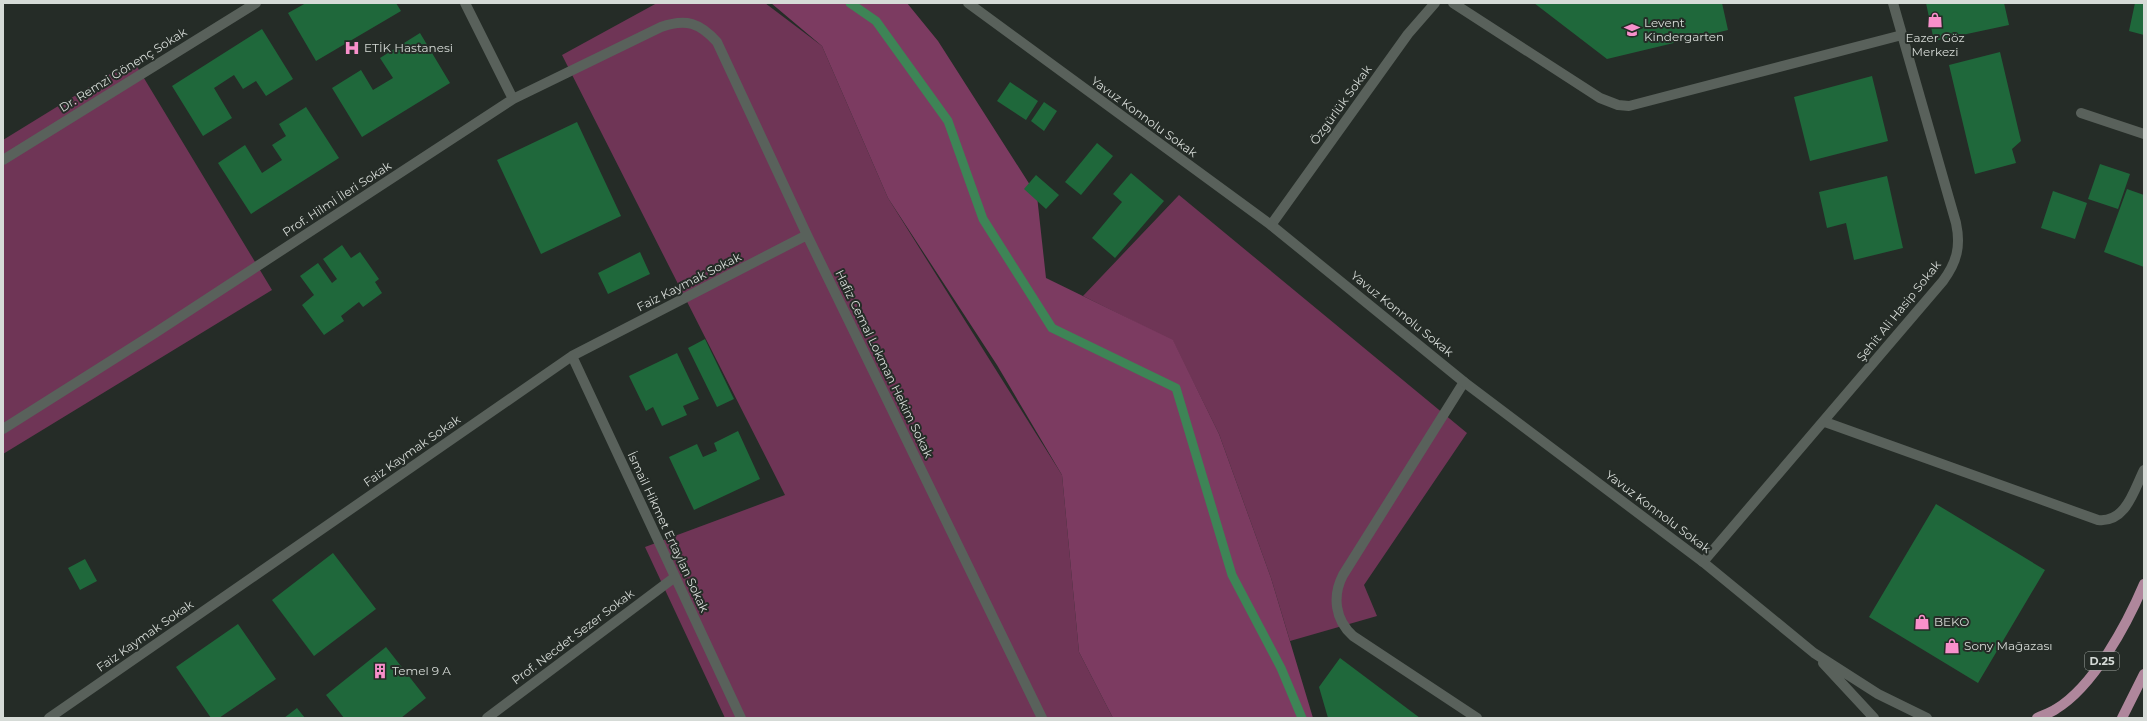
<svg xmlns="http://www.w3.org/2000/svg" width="2147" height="721" viewBox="0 0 2147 721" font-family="Montserrat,sans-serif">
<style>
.green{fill:#6f3556}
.forest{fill:#7c3b61}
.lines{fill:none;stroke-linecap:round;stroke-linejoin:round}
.stream{stroke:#3e8456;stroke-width:9}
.building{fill:#1f683b}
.lane{stroke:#59615b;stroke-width:10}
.street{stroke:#59615b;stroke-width:10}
.secondary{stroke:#59615b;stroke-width:10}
.primary{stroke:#af879c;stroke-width:10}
.labels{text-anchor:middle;stroke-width:4;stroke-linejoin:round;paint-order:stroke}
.shield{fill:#252c27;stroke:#a1a6a2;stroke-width:1}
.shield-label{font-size:11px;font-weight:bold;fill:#d6dbd7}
.poi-label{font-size:12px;fill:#d6dbd7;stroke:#252c27;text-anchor:start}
.street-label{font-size:12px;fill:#d6dbd7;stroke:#252c27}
</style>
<rect width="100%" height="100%" fill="#252c27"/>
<!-- green -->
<path class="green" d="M 657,3 L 765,3 L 822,46 L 888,198 L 1062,475 L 1079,652 L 1113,718 L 725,718 L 645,547 L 785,495 L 562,55 Z
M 133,60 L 272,290 L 3,454 L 3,140 Z
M 1179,195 L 1467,433 L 1364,585 L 1377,616 L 1290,641 L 1271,578 L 1219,434 L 1173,341 L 1083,296 Z"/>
<!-- forest -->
<path class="forest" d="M 771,3 L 907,3 L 938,41 L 1037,196 L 1046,278 L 1173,340 L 1219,434 L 1271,578 L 1313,718 L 1113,718 L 1079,652 L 1062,475 L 997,365 L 888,198 L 822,46 Z"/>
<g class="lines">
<!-- stream -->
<path class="stream" d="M 850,3 L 876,21 L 948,121 L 983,219 L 1052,328 L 1176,388 L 1232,575 L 1281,668 L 1302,718"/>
</g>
<!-- building -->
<path class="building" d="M 306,3 L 396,3 L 401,11 L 316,61 L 288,13 Z
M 1534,3 L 1722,3 L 1728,30 L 1607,59 Z
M 1926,3 L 2004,3 L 2009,25 L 1934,41 Z
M 2135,3 L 2144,3 L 2144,35 L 2129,31 Z
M 262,29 L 293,79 L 266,96 L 256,81 L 243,89 L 234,75 L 214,88 L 232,118 L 203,136 L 172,86 Z
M 420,33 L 450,83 L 362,137 L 332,88 L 361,70 L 373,90 L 393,78 L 380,58 Z
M 2000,52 L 2021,141 L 2012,149 L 2016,163 L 1975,174 L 1949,65 Z
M 1872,76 L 1888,141 L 1810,161 L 1794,97 Z
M 1010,82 L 1038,101 L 1026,120 L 997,101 Z
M 1044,102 L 1057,111 L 1044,131 L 1031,121 Z
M 306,107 L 339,158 L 251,214 L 218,163 L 245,145 L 262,173 L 282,160 L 272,145 L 286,136 L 279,124 Z
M 577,122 L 621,216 L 541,254 L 497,160 Z
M 1097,143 L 1113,156 L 1081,195 L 1065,182 Z
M 2100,164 L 2130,174 L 2118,209 L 2088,199 Z
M 1131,173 L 1164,201 L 1115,258 L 1092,238 L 1122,202 L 1113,194 Z
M 1036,175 L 1059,195 L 1046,209 L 1024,189 Z
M 1887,176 L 1903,248 L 1854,260 L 1846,223 L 1827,228 L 1819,192 Z
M 2127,189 L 2144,195 L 2144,267 L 2104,252 Z
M 2053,191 L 2087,203 L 2075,239 L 2041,228 Z
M 342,245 L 351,258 L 360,252 L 379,279 L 375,282 L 382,293 L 363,307 L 359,302 L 341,316 L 344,321 L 324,335 L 302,305 L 314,295 L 300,276 L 318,263 L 332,283 L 337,279 L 323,259 Z
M 640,252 L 650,274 L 608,294 L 598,273 Z
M 705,339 L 734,399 L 717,407 L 688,348 Z
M 677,353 L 699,399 L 683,406 L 687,415 L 662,426 L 653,407 L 646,411 L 629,376 Z
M 738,431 L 760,479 L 694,510 L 669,457 L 697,444 L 703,457 L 717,451 L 714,443 Z
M 1936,504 L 2045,570 L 1978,683 L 1869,617 Z
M 333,553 L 376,609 L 314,656 L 272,600 Z
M 85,559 L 97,581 L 80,590 L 68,568 Z
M 238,624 L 276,679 L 219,718 L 211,718 L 176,667 Z
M 386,647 L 426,698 L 401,718 L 344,718 L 326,695 Z
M 1340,658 L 1420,718 L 1328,718 L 1319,687 Z
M 297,708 L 305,718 L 284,718 Z"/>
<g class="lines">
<!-- lane -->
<path class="lane" d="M 2081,113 L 2144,134"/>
<!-- street -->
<path class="street" d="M 465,3 L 513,99
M 1453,3 L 1600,98 L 1618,105 L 1629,106 L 1902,35
M 3,160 L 256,3
M 1271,225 L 1408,34 L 1435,3
M 572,356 L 741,718
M 1464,382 L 1343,575 C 1332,596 1335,620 1353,636 L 1477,718
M 1825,422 L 2098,520 C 2126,523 2134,490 2144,470
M 3,429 L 155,333 L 513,99 L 661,27 C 686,18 700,23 717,42 L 807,235 L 1042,718
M 1703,562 L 1943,281 C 1957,262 1961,246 1956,223 L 1893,3
M 49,718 L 572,356 L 807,235
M 487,718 L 675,577"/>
<!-- secondary -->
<path class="secondary" d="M 968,3 L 1271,225 L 1464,382 L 1703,562 L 1814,653 L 1878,694 L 1927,718
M 1823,663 L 1874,718"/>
<!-- primary -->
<path class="primary" d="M 2037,718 C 2043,715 2050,713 2056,709 C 2094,686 2127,624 2144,584
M 2122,718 L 2144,674"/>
</g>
<!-- icons -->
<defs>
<symbol id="shop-bare" viewBox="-9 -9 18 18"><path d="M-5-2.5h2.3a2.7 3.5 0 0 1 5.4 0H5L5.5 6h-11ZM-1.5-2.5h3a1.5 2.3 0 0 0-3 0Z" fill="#f890cb" stroke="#252c27" stroke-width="2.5" paint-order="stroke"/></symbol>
<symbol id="school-bare" viewBox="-9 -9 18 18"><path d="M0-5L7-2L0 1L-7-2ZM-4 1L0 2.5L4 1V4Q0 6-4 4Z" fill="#f890cb" stroke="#252c27" stroke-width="2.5" paint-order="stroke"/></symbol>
<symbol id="hospital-bare" viewBox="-9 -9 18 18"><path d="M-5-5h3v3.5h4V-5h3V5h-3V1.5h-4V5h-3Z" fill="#f890cb" stroke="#252c27" stroke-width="2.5" paint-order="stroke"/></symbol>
<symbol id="building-bare" viewBox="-9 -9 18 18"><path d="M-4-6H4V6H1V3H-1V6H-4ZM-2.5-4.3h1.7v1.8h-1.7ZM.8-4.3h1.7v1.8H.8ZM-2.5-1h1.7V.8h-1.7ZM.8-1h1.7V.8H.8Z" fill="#f890cb" stroke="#252c27" stroke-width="2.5" paint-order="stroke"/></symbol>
</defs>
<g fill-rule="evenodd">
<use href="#shop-bare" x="1924" y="9" width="22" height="22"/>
<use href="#school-bare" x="1621" y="19" width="22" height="22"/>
<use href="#hospital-bare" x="341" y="37" width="22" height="22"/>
<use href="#shop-bare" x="1911" y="611" width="22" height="22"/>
<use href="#shop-bare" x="1941" y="635" width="22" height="22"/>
<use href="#building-bare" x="369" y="660" width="22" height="22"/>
</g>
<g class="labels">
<!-- shield labels -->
<rect class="shield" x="2085" y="652" width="34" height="18" rx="3"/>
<g class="shield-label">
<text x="2102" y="665">D.25</text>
</g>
<!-- poi labels -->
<g class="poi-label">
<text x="1644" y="27">Levent<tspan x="1644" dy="14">Kindergarten</tspan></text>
<text x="1935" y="42" text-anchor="middle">Eazer Göz<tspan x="1935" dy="14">Merkezi</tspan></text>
<text x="364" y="52">ETİK Hastanesi</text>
<text x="1934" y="626">BEKO</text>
<text x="1964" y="650">Sony Mağazası</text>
<text x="392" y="675">Temel 9 A</text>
</g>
<!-- street labels -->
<g class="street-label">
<text transform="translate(123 70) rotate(-32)" y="4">Dr. Remzi Gönenç Sokak</text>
<text transform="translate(1341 105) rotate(-54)" y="4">Özgürlük Sokak</text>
<text transform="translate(1144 117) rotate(36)" y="4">Yavuz Konnolu Sokak</text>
<text transform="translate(337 199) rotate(-33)" y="4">Prof. Hilmi İleri Sokak</text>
<text transform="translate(689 282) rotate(-27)" y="4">Faiz Kaymak Sokak</text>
<text transform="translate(1899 311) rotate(-51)" y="4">Şehit Ali Hasip Sokak</text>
<text transform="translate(1402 314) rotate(39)" y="4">Yavuz Konnolu Sokak</text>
<text transform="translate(884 364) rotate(64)" y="4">Hafiz Cemal Lokman Hekim Sokak</text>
<text transform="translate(412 451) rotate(-35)" y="4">Faiz Kaymak Sokak</text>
<text transform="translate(1658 512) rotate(37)" y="4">Yavuz Konnolu Sokak</text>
<text transform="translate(668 532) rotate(65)" y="4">İsmail Hikmet Ertaylan Sokak</text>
<text transform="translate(145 636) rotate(-35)" y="4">Faiz Kaymak Sokak</text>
<text transform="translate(573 637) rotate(-37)" y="4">Prof. Necdet Sezer Sokak</text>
</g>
</g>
<!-- border -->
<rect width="2147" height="721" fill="none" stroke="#d6dbd7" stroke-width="8"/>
</svg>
